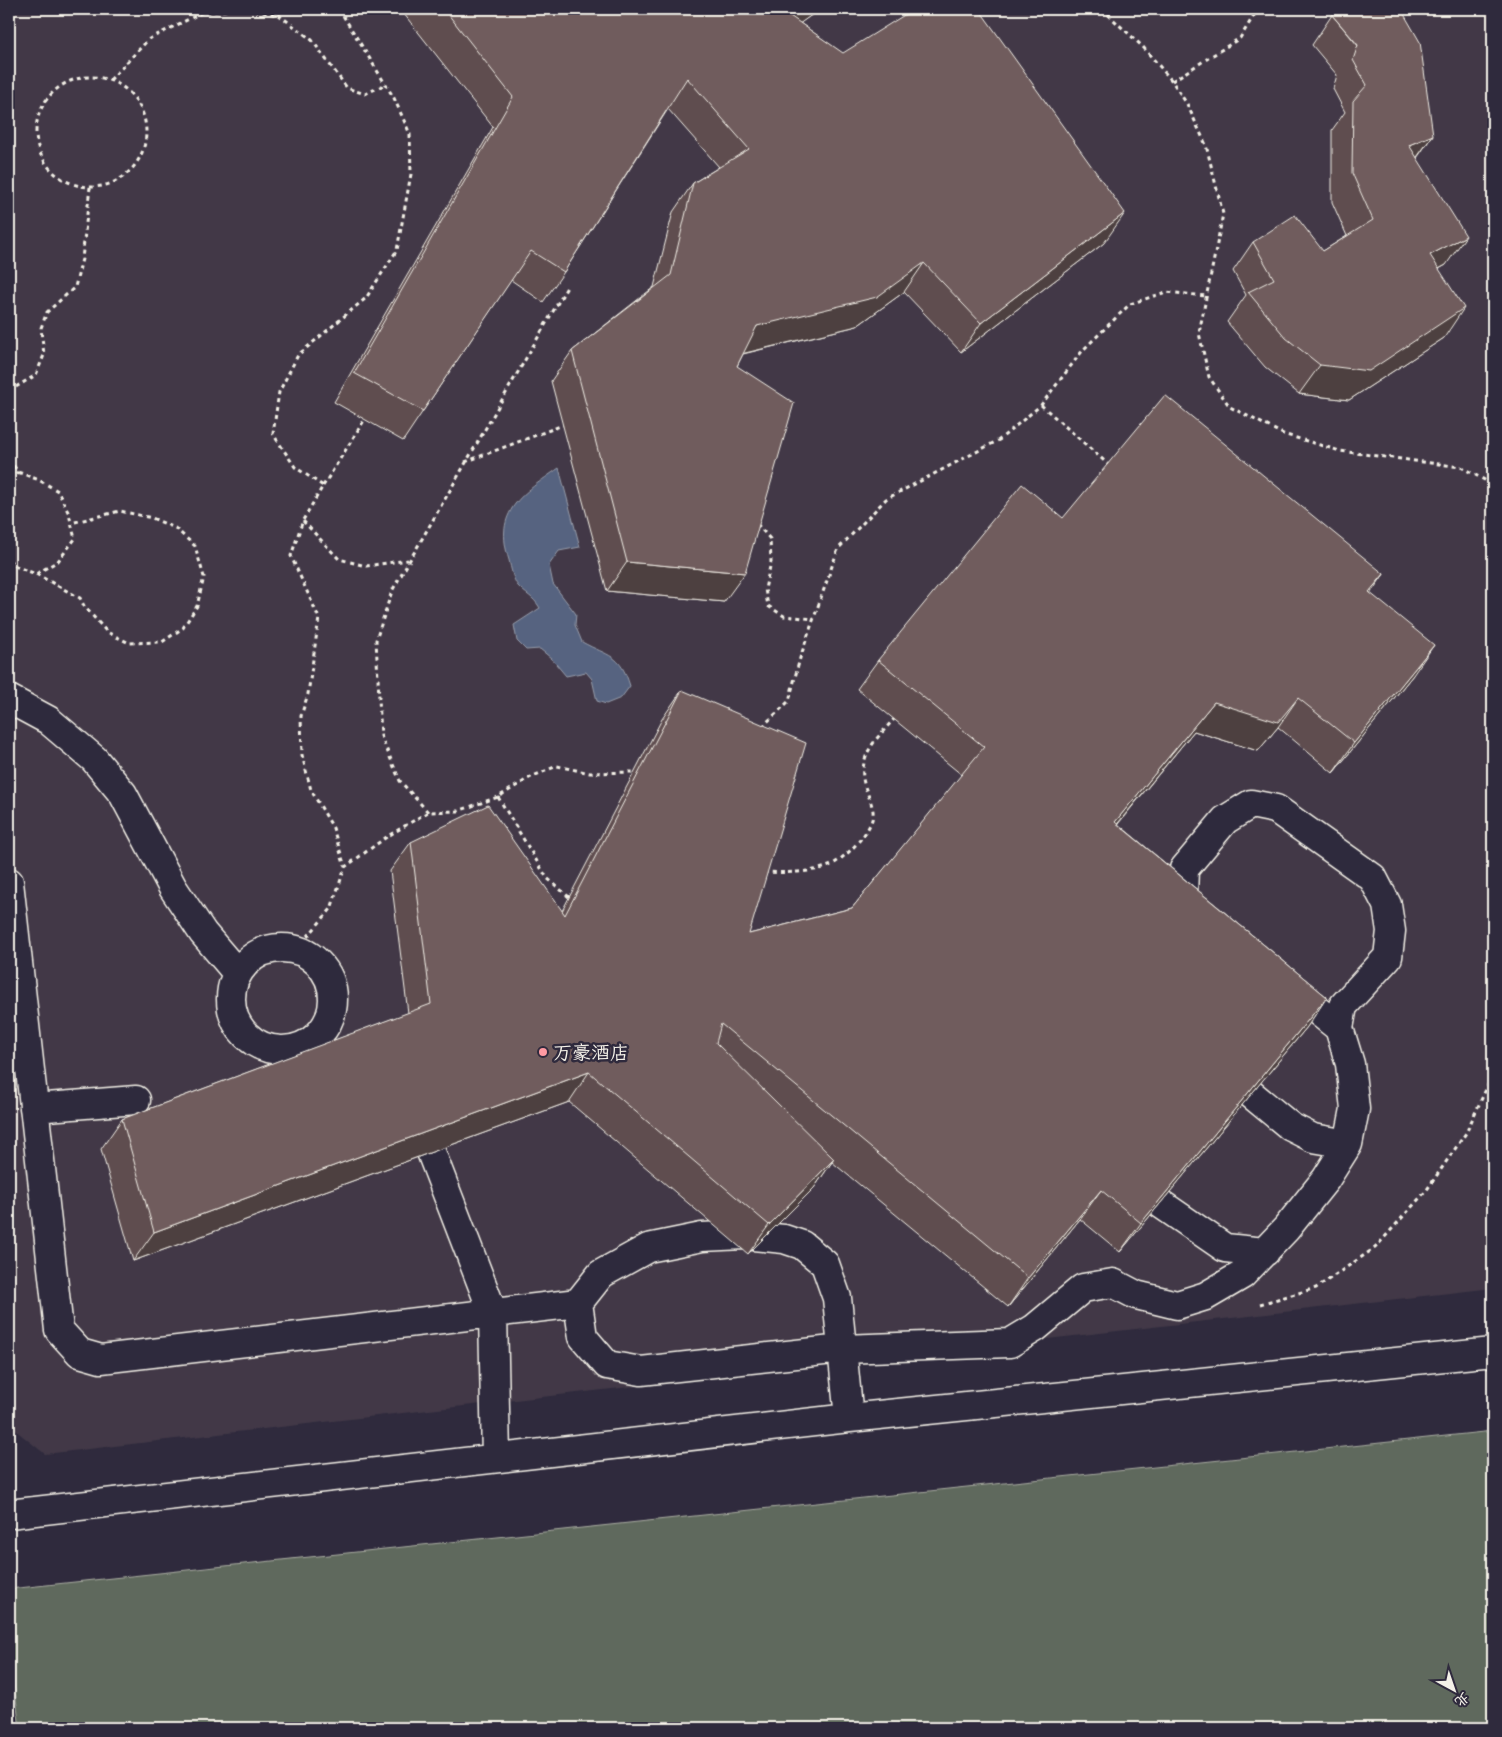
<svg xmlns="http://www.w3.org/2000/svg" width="1502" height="1737" viewBox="0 0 1502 1737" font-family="'Patrick Hand','LXGW WenKai TC',sans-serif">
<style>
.built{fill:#423947}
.green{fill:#5f695d;stroke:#aaada2}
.water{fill:#576480;stroke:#969caa}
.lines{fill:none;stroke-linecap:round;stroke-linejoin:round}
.minor-casing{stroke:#f4f1e8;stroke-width:31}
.path{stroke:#f4f1e8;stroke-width:3;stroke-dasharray:4 4;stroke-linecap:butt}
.minor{stroke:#2f2a3d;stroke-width:28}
.wall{fill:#5f4e50;stroke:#f4f1e8}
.shaded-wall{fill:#4e4041;stroke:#f4f1e8}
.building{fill:#6f5b5d;stroke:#f4f1e8}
.poi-dot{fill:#ff9aa2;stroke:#2f2a3d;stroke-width:2}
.labels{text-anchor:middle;stroke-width:5;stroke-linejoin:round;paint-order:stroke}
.poi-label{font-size:19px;fill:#f4f1e8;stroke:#2f2a3d;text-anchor:start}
</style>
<rect width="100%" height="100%" fill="#2f2a3d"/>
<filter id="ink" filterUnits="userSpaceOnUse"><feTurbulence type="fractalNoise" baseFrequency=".02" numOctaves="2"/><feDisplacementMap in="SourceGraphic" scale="10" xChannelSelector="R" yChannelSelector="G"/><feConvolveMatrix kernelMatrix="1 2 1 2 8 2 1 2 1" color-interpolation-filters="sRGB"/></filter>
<g filter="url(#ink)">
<!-- built -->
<path class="built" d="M 9,9 L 1493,9 L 1493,1288 L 45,1454 L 9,1425 Z"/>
<!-- green -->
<path class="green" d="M 1493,1431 L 1493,1728 L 20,1728 L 9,1647 L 9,1589 Z"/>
<!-- water -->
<path class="water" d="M 559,468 L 580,547 L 559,551 L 549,565 L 553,584 L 576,614 L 575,625 L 582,642 C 609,657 620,653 630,686 L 621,698 L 606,704 L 597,701 L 592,679 L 586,672 L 566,676 L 551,658 L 540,649 L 526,650 L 517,641 L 514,625 L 540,608 C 533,596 526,595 518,586 C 513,580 511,568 509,560 C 493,511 522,494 559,468 Z"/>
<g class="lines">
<defs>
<path id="minor" d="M 9,699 L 48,720 L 94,759 L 123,794 L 173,888 L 203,933 L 237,973
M 9,882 L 59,1330 L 80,1353 L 101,1359 L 578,1303
M231 999a51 51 0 1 1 102 0a51 51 0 1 1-102 0Z
M 1288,987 L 1339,1028
M 1251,1094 L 1291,1127 L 1313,1138 L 1348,1144
M 34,1108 L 136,1100
M 431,1152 L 493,1313 L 496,1458
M 1161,1204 L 1225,1248 L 1265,1252
M 849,1418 L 837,1298 L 825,1264 L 802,1245 L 784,1239 L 743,1235 L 702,1237 L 648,1248 L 601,1274 L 578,1303 L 583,1337 L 607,1365 L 641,1371 L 842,1349 L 1010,1343 L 1035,1328 L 1083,1288 L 1113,1283 L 1136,1295 L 1177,1305 L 1206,1296 L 1242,1275 L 1286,1229 L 1326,1179 L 1348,1144 L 1355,1109 L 1350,1064 L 1339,1028 L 1343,1006 L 1388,957 L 1391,931 L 1387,905 L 1373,878 L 1276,809 L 1251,804 L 1225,820 L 1184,869 L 1183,896 L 1193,913
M 9,1514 L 849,1418 L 1493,1352"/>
</defs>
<!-- minor casing -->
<use href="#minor" class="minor-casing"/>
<!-- path -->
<path class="path" d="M 247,9 L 279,15 L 312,40 L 347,88 L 365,94 L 386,84
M 339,9 L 394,98 L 410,134 L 411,174 L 397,250 L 366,298 L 298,355 L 279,392 L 273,434 L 295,467 L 323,486 L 303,520 L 291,556 L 319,618 L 308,694 L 301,716 L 302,755 L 311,790 L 333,828 L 345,867
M 1102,9 L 1143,47 L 1172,81 L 1187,104 L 1206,145 L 1223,214 L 1199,333 L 1209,377 L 1230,407 L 1283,434 L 1340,451 L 1461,467 L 1490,483 L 1493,493
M36 132a55 55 0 1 1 110 0a55 55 0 1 1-110 0Z
M 110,80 L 149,39 L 201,13 L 234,9
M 1172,81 L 1240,38 L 1258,9
M 9,391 L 36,375 L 44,355 L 41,328 L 47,312 L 75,287 L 82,259 L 90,187
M 1041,405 L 1110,466
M 9,459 L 18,472 L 39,480 L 58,491 L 69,514 L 75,539 L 58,561 L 36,574 L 17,567 L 9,560
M 465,462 L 563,425
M 9,479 L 18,472
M 323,486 L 365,419
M 303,521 L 339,559 L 366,566 L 408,560
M 757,524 L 770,539 L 771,562 L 765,589 L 768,606 L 784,616 L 814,619
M 36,574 L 80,598 L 84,606 L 107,632 L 129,643 L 162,642 L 183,628 L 197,606 L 204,577 L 195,546 L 175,528 L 152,518 L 120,511 L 71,523
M 762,727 L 789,701 L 800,658 L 838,549 L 886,499 L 999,440 L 1041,405 L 1083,350 L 1130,304 L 1166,292 L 1206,296
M 498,797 L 547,878 L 569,897
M 428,812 L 400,781 L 381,736 L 376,640 L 392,591 L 567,287
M 764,872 C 784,873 811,873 829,866 C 845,859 875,829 873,811 C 870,793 859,784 864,763 C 868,745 883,732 894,719
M 297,949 L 331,909 L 345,867 L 388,836 L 428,812 L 458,811 L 498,797 L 531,777 L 557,766 L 590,773 L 634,772
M 1260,1304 L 1316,1288 L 1375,1248 L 1426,1191 L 1466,1133 L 1493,1074"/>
<!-- minor -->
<use href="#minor" class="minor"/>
</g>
<!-- wall -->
<path class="wall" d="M 400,9 L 820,9 L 800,23 L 1104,243 L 961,352 L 904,292 L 857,326 L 743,354 L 737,366 L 724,602 L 607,591 L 551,381 L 572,351 L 654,287 L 673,212 L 693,183 L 719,167 L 668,109 L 564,272 L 543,302 L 511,280 L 423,411 L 403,441 L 334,402 L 493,127 Z
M 1332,15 L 1433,135 L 1417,158 L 1446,265 L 1439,269 L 1444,338 L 1349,400 L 1299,394 L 1265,367 L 1227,322 L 1246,295 L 1233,271 L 1253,242 L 1323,251 L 1347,236 L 1332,202 L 1332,130 L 1345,112 L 1333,89 L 1337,75 L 1312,45 Z
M 1063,518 L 1384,574 L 1370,593 L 1413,675 L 1333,773 L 1278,727 L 1258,751 L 1194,731 L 1118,824 L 1327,997 L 1307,1027 L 1120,1252 L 1080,1219 L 1008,1307 L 832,1162 L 814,1188 L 748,1254 L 569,1102 L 133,1261 L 101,1149 L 122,1119 L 408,1013 L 390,871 L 411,842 L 562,911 L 662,719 L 682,690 L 749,934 L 852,908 L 962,775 L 857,689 L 878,660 Z"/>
<!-- shaded-wall -->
<path class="shaded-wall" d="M 800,9 L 820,9 L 770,45 L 790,16 Z
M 1433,135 L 1412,164 L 1409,145 Z
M 1125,213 L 1104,243 L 961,352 L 981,323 Z
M 1466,236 L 1446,265 L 1410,284 L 1430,255 Z
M 924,263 L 904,292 L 857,326 L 737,355 L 757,326 Z
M 1464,308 L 1444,338 L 1349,400 L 1299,394 L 1320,365 Z
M 627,562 L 745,573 L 724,602 L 607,591 Z
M 1384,574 L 1363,604 L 1369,592 Z
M 1434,645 L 1413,675 L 1333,773 L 1354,743 Z
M 1298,698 L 1278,727 L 1258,751 L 1194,731 L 1095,851 L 1115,822 L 1214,702 Z
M 1327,997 L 1307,1027 L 1120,1252 L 1141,1223 Z
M 589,1072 L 569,1102 L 133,1261 L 154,1232 Z
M 834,1159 L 814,1188 L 748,1254 L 769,1225 Z
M 1101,1190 L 1080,1219 L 1008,1307 L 1028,1278 Z"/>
<!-- building -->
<path class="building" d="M 444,9 L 800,9 L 790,16 L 843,53 L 914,9 L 979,9 L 1125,213 L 981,323 L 924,263 L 877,297 L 757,326 L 737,366 L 794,403 L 745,573 L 627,562 L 572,351 L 671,275 L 693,183 L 749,149 L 687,78 L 564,272 L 531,251 L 423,411 L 354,373 L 513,97 Z
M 1342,9 L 1401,9 L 1420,42 L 1433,135 L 1409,145 L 1466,236 L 1430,255 L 1464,308 L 1369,371 L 1320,365 L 1286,338 L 1248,292 L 1274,279 L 1253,242 L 1295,215 L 1323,251 L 1373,220 L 1352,173 L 1353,101 L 1367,85 L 1353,60 L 1358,45 L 1332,15 Z
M 1165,395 L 1384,574 L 1369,592 L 1434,645 L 1354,743 L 1298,698 L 1278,722 L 1214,702 L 1115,822 L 1327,997 L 1141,1223 L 1101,1190 L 1028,1278 L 721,1024 L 716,1043 L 834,1159 L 769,1225 L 589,1072 L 154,1232 L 122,1119 L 431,1004 L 411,842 L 488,805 L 565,915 L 682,690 L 806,743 L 749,934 L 852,908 L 984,747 L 878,660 L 1022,484 L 1063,518 Z"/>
</g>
<!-- markers -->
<circle class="poi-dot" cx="543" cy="1052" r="5"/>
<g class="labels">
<!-- poi labels -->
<g class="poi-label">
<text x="553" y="1059">万豪酒店</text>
</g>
</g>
<!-- margin -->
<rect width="1502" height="1737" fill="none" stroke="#2f2a3d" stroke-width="30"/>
<rect x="15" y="15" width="1472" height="1707" fill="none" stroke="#f4f1e8" stroke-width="2" filter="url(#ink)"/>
<!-- north arrow -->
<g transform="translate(1454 1690) rotate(140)" stroke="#2f2a3d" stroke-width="4" paint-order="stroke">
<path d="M0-4L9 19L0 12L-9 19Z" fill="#f4f1e8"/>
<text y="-8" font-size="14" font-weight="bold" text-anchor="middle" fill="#f4f1e8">北</text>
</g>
</svg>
